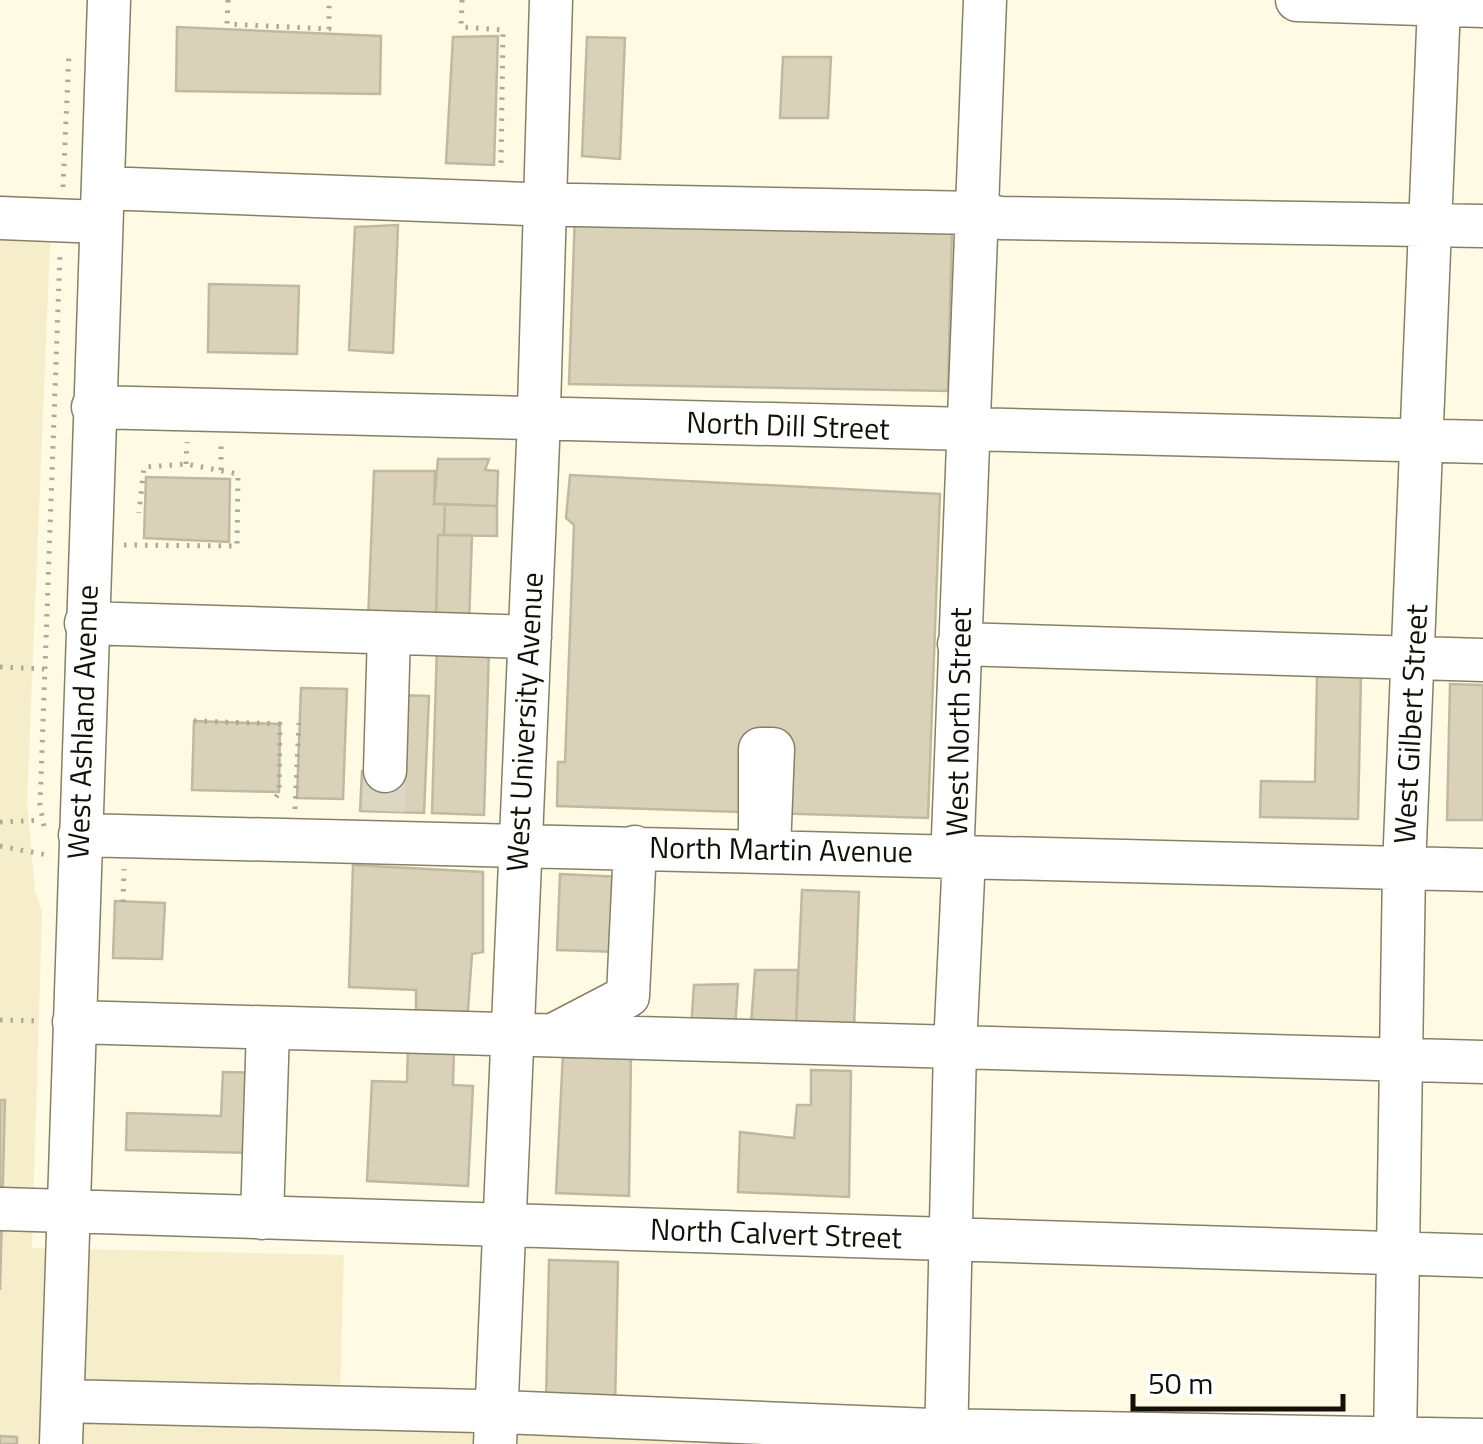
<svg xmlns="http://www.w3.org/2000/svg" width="1483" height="1444" viewBox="0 0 1483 1444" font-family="'Titillium Web',sans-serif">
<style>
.built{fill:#f6eecb}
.building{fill:#d9d2b8;stroke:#c0b99f;stroke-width:2.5}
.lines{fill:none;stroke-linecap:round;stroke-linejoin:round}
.minor-tunnel{stroke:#dcd7c3;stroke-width:42;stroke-dasharray:42 21;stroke-linecap:butt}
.minor-casing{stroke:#868067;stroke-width:45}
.path{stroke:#aeaa98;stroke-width:5;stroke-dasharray:2.5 8;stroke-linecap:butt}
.minor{stroke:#fff;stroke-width:42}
.labels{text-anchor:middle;stroke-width:9;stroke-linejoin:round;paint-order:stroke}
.street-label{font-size:30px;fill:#131007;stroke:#fff}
</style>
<rect width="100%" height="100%" fill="#fffae4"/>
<!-- built -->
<path class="built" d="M 0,195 L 52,197 L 27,802 L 35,891 L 42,911 L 32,1248 L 344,1255 L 340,1396 L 729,1427 L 728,1444 L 0,1444 Z"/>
<!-- building -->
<path class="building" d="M 177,27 L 381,36 L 380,94 L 176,91 Z
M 498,36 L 494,165 L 446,163 L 453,37 Z
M 587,37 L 625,38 L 620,159 L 582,156 Z
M 783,57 L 831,57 L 828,118 L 780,118 Z
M 575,214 L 952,228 L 948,391 L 569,384 Z
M 398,225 L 393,353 L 349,350 L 355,227 Z
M 209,284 L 299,286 L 297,354 L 208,352 Z
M 438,459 L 489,459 L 485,470 L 498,471 L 497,506 L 434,504 Z
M 374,471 L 435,471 L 434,504 L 445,504 L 444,535 L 438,535 L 436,623 L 368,621 Z
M 570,475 L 940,494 L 928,818 L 557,806 L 558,762 L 565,762 L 574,525 L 566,518 Z
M 146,477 L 230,479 L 229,542 L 144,538 Z
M 445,504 L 497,506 L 497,536 L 444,535 Z
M 438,535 L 472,535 L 469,624 L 436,623 Z
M 437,646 L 489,648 L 484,815 L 432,813 Z
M 1317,675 L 1361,676 L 1358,819 L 1260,817 L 1261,781 L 1315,782 Z
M 1450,684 L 1483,685 L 1483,820 L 1447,820 Z
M 301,688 L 347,689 L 343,799 L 297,798 Z
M 398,695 L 429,696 L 424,813 L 360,811 L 362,771 L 395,772 Z
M 194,721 L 280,724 L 279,792 L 192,790 Z
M 353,865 L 483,872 L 483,952 L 472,954 L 467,1024 L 416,1022 L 416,990 L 349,987 Z
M 560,874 L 622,877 L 620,952 L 557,950 Z
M 802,890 L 859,892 L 854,1028 L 796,1027 Z
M 115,901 L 165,903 L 162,959 L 113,958 Z
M 755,970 L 798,970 L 796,1027 L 751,1025 Z
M 738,984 L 735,1028 L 691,1029 L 694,985 Z
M 408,1047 L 454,1049 L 453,1085 L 473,1086 L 468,1186 L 367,1181 L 372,1081 L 407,1082 Z
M 563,1054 L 631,1055 L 629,1196 L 556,1193 Z
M 811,1070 L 851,1071 L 849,1197 L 738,1192 L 740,1132 L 794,1138 L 797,1105 L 811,1105 Z
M 223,1072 L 263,1073 L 261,1153 L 126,1150 L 127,1113 L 221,1116 Z
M 0,1100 L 5,1100 L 0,1290 Z
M 549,1260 L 618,1262 L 615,1408 L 546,1405 Z
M 0,1436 L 17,1437 L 17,1444 L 0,1444 Z"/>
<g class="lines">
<!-- minor-tunnel -->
<path class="minor-tunnel" d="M 383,811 L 385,771"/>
<defs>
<path id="minor" d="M 1297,0 L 1483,6
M 103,188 L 527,204 L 977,213 L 1001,218 L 1483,226
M 0,218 L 101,222
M 93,407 L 1483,442
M 86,623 L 530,637
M 959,644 L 1483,660
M 385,771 L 389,633
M 80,835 L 1483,870
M 760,850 L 760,749 L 773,749 L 769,850
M 74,1022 L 1483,1062
M 557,1033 L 628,996 L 635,847
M 2,1209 L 1483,1256
M 262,1218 L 268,1028
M 63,1401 L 478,1411 L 931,1430 L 1483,1440
M 61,1444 L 109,0
M 495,1444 L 538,443 L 551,0
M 946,1444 L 955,1047 L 963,878 L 953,837 L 985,0
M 1395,1444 L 1404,868 L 1439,5"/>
</defs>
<!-- minor casing -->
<use href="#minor" class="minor-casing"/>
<!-- path -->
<path class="path" d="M 228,0 L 227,24 L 329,29 L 329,0
M 462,0 L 461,27 L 503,30 L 501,165
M 63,187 L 69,53
M 186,464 L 187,442
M 221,470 L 221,446
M 124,545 L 237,546 L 238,474 L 186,464 L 144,467 L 139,513
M 0,667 L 44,669
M 194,721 L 280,724 L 279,792 L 272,804
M 295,809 L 299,723
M 0,822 L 42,820
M 44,826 L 40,805 L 60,253
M 0,846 L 47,855
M 123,902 L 124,869
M 0,1020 L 40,1021"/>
<!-- minor -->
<use href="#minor" class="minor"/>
</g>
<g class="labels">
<!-- street labels -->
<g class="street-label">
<text transform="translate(788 426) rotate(2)" y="10">North Dill Street</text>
<text transform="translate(83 722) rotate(-88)" y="10">West Ashland Avenue</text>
<text transform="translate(525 722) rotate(-87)" y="10">West University Avenue</text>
<text transform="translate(959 722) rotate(-89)" y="10">West North Street</text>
<text transform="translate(1411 724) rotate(-87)" y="10">West Gilbert Street</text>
<text transform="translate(781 850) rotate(1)" y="10">North Martin Avenue</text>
<text transform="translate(776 1234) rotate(2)" y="10">North Calvert Street</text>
</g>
</g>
<!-- scale -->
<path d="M1133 1394v15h210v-15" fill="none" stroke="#131007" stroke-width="5"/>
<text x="1148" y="1394" font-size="30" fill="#131007" stroke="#ffffff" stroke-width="8" paint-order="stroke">50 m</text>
</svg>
